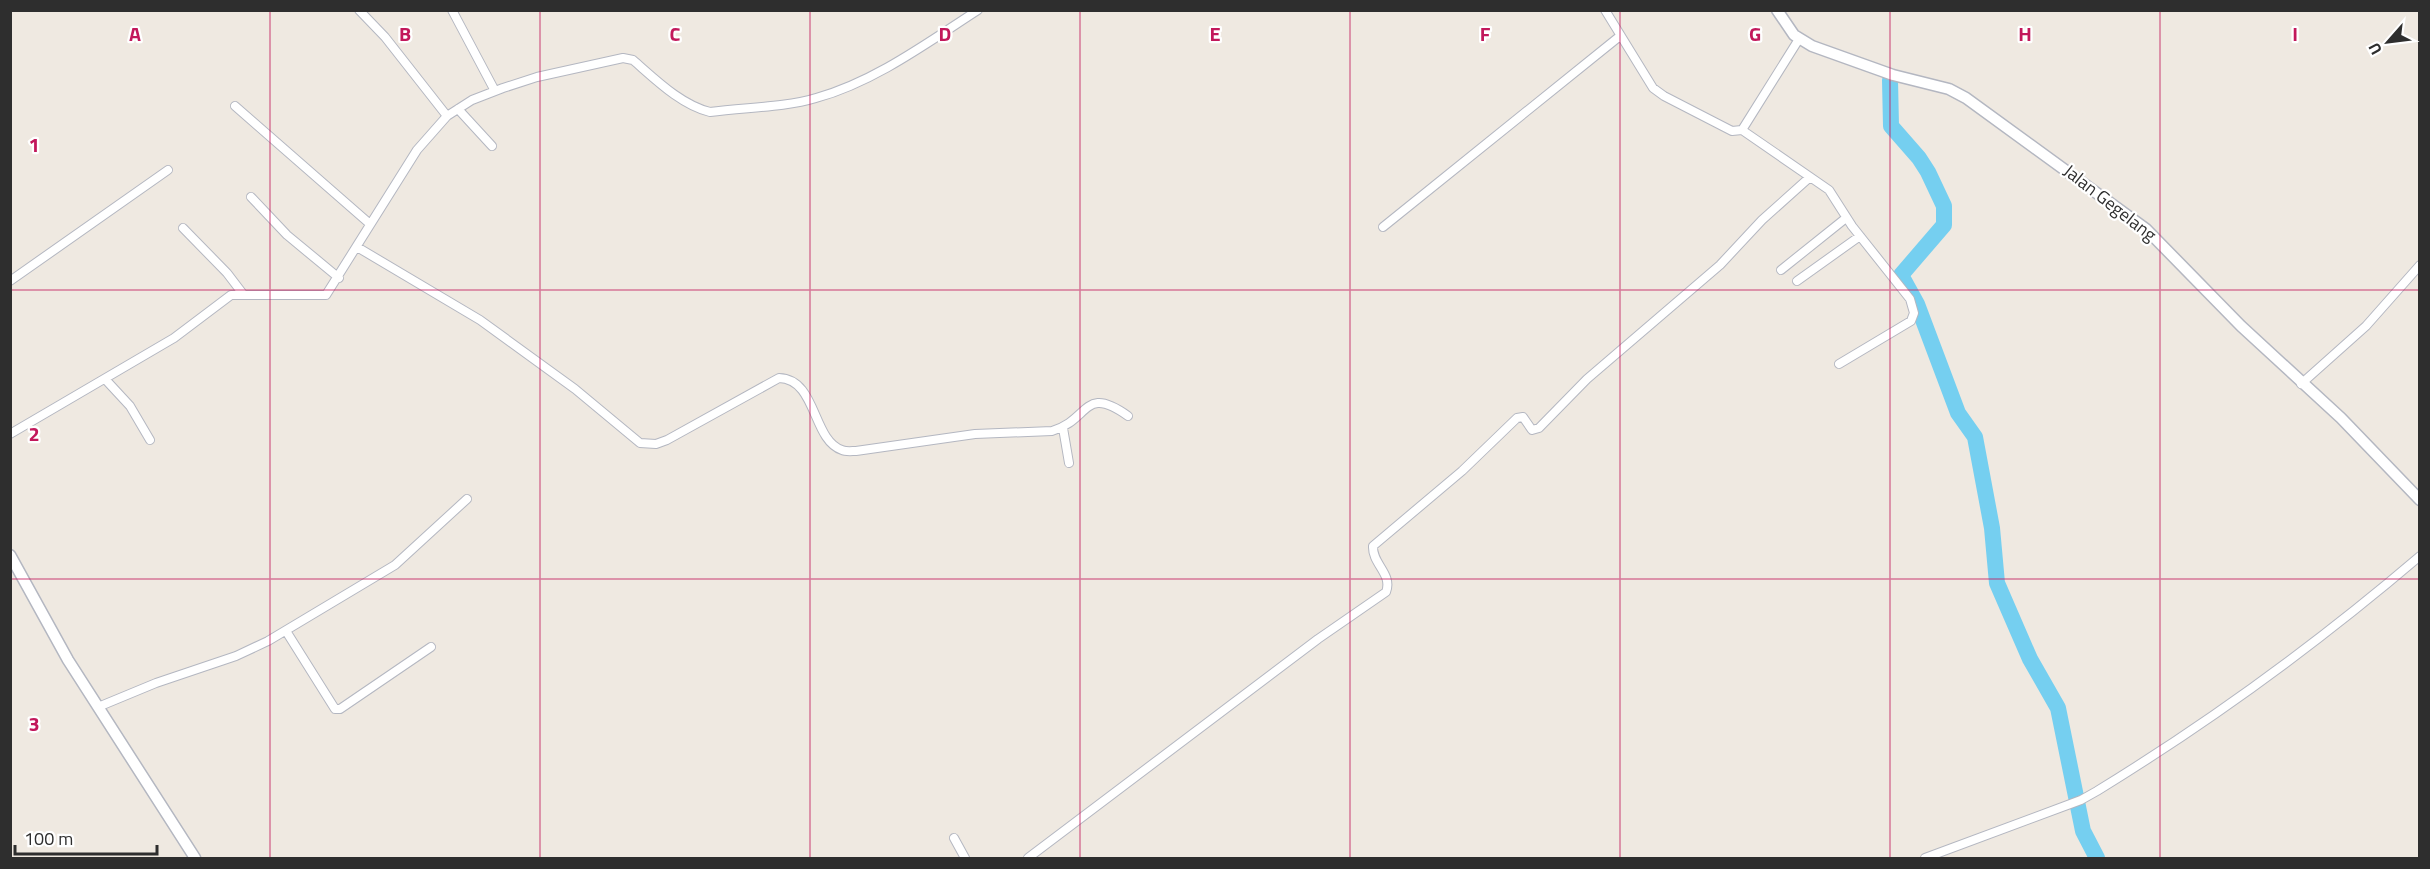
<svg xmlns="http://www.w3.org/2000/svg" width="2430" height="869" viewBox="0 0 2430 869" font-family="'Titillium Web',sans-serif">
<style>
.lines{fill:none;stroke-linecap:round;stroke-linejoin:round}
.river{stroke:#75cff0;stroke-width:16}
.minor-casing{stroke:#b4b7c1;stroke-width:10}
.tertiary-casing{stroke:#b4b7c1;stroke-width:13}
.minor{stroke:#fff;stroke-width:8}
.tertiary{stroke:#fff;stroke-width:10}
.grid{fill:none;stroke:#c2185b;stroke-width:1.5;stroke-opacity:0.55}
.labels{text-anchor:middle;stroke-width:4.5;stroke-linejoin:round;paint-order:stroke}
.street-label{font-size:18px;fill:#2e2e2e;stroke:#fff}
.grid-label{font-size:20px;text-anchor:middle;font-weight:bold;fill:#c2185b;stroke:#fff;stroke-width:4.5;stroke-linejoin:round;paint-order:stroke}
</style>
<rect width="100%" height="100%" fill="#efe9e1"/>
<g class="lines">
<!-- river -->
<path class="river" d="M 1890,80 L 1891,126 L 1919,158 L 1928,172 L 1944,206 L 1944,225 L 1901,275 L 1917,304 L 1958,413 L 1975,437 L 1992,528 L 1997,583 L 2030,659 L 2058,708 L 2083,831 L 2097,858"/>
<defs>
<path id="minor" d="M 359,10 L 385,37 L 447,116
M 452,10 L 495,91
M 1605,10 L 1653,88 L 1664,96 L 1732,131 L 1742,130 L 1829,190 L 1852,226 L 1910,299 L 1914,313 L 1911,321 L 1839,364
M 235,106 L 370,224
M 458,109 L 492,146
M 1742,130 L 1799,39
M 251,197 L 287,235 L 339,278
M 1383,227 L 1620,36
M 183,228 L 227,273 L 243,294
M 357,247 L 480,320 L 575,389 L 640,443 L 656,444 L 667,440 L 779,378 C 817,379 812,440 842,450 C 846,452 852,451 856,451 L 975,434 L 1052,431 C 1090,420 1083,384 1128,416
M 1781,270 L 1846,218
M 10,281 L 168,170
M 1797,281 L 1860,236
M 105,379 L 130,406 L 150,440
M 2301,384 L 2366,326 L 2420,265
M 1063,428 L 1069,463
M 10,434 L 174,338 L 231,295 L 326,295 L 417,150 L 447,116 L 472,100 L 503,88 L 537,77 L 623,58 L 633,60 C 655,79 681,105 710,112 C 744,107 783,108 816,98 C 874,82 927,43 978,10
M 286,631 L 335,709 L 340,709 L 431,647
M 98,707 L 156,683 L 236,656 L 268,641 L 395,565 L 467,499
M 954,838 L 965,858
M 1028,858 L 1318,639 L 1386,592 C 1393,574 1372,564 1373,546 L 1462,471 L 1517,418 L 1523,417 L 1532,430 L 1539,428 L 1587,379 L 1720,265 L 1762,220 L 1810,177
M 1925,858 L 2081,800 L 2097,791 C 2211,721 2318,643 2420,556"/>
<path id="tertiary" d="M 1777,10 L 1794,35 L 1812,46 L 1893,75 L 1949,89 L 1966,98 L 2146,229 L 2241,326 L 2341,418 L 2420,500
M 10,555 L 68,660 L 195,858"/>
</defs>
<!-- minor casing -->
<use href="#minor" class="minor-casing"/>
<!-- tertiary casing -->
<use href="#tertiary" class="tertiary-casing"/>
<!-- minor -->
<use href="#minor" class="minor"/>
<!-- tertiary -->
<use href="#tertiary" class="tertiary"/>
</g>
<!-- grid -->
<path class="grid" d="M 270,10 L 270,858M 540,10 L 540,858M 810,10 L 810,858M 1080,10 L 1080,858M 1350,10 L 1350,858M 1620,10 L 1620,858M 1890,10 L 1890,858M 2160,10 L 2160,858M 10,290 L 2420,290M 10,579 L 2420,579"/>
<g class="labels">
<!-- street labels -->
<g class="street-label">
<text transform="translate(2110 203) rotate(38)" y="6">Jalan Gegelang</text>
</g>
</g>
<g class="grid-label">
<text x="135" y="41">A</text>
<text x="405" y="41">B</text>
<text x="675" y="41">C</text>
<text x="945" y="41">D</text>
<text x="1215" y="41">E</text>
<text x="1485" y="41">F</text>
<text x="1755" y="41">G</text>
<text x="2025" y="41">H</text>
<text x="2295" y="41">I</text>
<text x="34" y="152">1</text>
<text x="34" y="441">2</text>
<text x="34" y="731">3</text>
</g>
<!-- border -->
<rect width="2430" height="869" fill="none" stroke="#2e2e2e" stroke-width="24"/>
<!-- north arrow -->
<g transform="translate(2388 42) rotate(242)" stroke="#ffffff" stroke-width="4.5" paint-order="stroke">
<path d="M0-4.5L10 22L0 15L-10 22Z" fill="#2e2e2e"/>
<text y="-9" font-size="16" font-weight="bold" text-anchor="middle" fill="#2e2e2e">U</text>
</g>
<!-- scale -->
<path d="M15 845v9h142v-9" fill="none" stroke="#2e2e2e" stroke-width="3"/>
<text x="24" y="845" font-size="18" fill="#2e2e2e" stroke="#ffffff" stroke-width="4.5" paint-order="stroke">100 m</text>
</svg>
